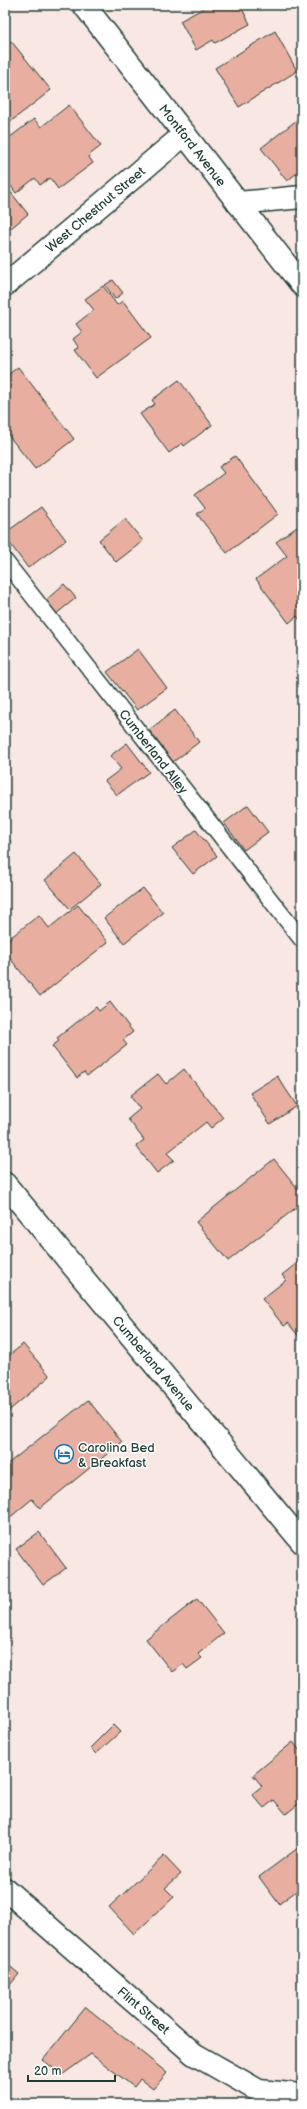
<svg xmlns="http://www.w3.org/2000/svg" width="307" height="2109" viewBox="0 0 307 2109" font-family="'Balsamiq Sans',sans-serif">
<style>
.building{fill:#e8afa1;stroke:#1f3d34}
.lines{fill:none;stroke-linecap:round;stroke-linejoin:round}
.service-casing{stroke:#1f3d34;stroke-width:18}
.minor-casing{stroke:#1f3d34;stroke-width:25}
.tertiary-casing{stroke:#1f3d34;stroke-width:25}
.service{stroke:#fff;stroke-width:15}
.minor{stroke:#fff;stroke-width:22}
.tertiary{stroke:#fff;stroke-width:22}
.labels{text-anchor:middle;stroke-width:3;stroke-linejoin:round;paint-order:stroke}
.street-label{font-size:13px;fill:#1f3d34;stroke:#fff}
.poi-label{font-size:13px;fill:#1f3d34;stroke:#fff;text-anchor:start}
</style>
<rect width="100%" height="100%" fill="#f8e7e3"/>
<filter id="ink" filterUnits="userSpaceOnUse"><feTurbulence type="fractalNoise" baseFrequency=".025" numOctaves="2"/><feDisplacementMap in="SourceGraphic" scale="8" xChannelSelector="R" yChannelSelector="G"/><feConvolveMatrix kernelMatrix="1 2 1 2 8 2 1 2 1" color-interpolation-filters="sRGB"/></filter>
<g filter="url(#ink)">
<!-- building -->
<path class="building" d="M 202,5 L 240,5 L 250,24 L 215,43 L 213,40 L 196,50 L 180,21 L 204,8 Z
M 275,31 L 297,71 L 239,107 L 215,68 Z
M 11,41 L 51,90 L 5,126 L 5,46 Z
M 69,105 L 101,146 L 88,156 L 93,163 L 58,189 L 50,178 L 40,185 L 35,178 L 16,193 L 5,178 L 5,141 L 34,119 L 41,127 Z
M 302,116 L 302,169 L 287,181 L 261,148 Z
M 5,185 L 28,214 L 5,233 Z
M 113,280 L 123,293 L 115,299 L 105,285 Z
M 103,286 L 117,305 L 123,301 L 151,338 L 96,378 L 75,350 L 79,348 L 73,339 L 82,332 L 76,324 L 94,310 L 85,299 Z
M 18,367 L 74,439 L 35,469 L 5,431 L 5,377 Z
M 179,380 L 212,425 L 184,446 L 182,443 L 169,453 L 140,414 L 155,404 L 152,400 Z
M 235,456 L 278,514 L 227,553 L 197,514 L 205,508 L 195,495 L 224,473 L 219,467 Z
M 41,507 L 66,540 L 28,568 L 5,537 L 5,533 Z
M 125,519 L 143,541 L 116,562 L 99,540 Z
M 297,527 L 302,534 L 302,623 L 297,616 L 289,623 L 256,579 L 287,556 L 276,542 Z
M 64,584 L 76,598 L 56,614 L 45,601 Z
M 138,649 L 167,688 L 137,710 L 107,672 Z
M 175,710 L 199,742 L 173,762 L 149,730 Z
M 127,743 L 149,772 L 117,795 L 105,781 L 121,769 L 110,756 Z
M 248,805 L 268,832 L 244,850 L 224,823 Z
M 196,830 L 217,856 L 193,874 L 172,848 Z
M 5,835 L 12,843 L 5,849 Z
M 76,854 L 101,884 L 70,909 L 45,880 Z
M 143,888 L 163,913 L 124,943 L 104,918 Z
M 78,905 L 108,942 L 40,996 L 5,952 L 5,942 L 39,915 L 49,928 Z
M 110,1002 L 133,1032 L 123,1040 L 127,1045 L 87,1076 L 84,1072 L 77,1078 L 52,1046 L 59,1041 L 57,1038 L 96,1007 L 99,1011 Z
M 184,1069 L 223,1118 L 211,1128 L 206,1122 L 167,1153 L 174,1160 L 157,1173 L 136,1146 L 144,1140 L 128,1119 L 140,1109 L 130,1096 L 158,1074 L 166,1084 Z
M 277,1076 L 297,1106 L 270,1124 L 250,1093 Z
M 274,1159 L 302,1194 L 302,1203 L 228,1261 L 196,1222 Z
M 302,1259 L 302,1339 L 301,1339 L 288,1323 L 284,1326 L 262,1299 L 286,1280 L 282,1275 Z
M 23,1344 L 50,1376 L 5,1414 L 5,1359 Z
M 88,1400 L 122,1442 L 40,1508 L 32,1499 L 8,1519 L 5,1516 L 5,1466 Z
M 39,1532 L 66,1568 L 43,1585 L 16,1549 Z
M 197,1599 L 224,1633 L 198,1654 L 202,1658 L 187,1669 L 183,1664 L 172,1672 L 146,1639 Z
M 113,1725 L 120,1732 L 96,1754 L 90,1748 Z
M 293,1742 L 302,1753 L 302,1801 L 286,1814 L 274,1800 L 264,1808 L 252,1794 L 262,1786 L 253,1775 Z
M 302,1845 L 302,1892 L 299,1889 L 279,1904 L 259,1877 Z
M 164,1856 L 181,1874 L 165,1888 L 174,1897 L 134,1934 L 109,1907 Z
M 5,1962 L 19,1974 L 5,1991 Z
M 86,2007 L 167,2073 L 153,2089 L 140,2079 L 134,2087 L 91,2054 L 62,2075 L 43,2060 Z"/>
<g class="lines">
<defs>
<path id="service" d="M 5,561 L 302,940"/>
<path id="minor" d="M 238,203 L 302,197
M 5,1184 L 302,1542
M 5,1889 L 194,2054 L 259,2091 L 302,2095"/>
<path id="tertiary" d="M 84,5 L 302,285
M 5,285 L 185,134"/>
</defs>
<!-- service casing -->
<use href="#service" class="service-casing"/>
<!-- minor casing -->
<use href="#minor" class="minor-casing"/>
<!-- tertiary casing -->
<use href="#tertiary" class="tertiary-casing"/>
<!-- service -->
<use href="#service" class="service"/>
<!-- minor -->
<use href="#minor" class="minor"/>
<!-- tertiary -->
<use href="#tertiary" class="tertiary"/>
</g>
</g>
<!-- icons -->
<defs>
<symbol id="hotel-ring" viewBox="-11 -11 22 22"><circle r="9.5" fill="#fff" stroke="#1f6fb2" stroke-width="1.5"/><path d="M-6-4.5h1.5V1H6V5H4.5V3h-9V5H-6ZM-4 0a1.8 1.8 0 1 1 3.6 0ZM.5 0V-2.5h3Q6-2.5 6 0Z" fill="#1f6fb2"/></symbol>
</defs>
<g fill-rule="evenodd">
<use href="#hotel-ring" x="53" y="1443" width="22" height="22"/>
</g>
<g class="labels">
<!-- street labels -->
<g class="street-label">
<text transform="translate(193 145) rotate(52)" y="5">Montford Avenue</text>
<text transform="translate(95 209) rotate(-40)" y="5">West Chestnut Street</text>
<text transform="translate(154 751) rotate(52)" y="5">Cumberland Alley</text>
<text transform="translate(154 1363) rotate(50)" y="5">Cumberland Avenue</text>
<text transform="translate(144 2010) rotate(41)" y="5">Flint Street</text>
</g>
<!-- poi labels -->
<g class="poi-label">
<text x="78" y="1452">Carolina Bed<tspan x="78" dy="15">&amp; Breakfast</tspan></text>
</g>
</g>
<!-- margin -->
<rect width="307" height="2109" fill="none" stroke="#fff" stroke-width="20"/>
<rect x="10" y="10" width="287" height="2089" fill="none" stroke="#1f3d34" stroke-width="1.5" filter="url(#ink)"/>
<!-- scale -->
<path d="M28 2075v6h87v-6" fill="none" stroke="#1f3d34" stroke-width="2"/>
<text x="34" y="2075" font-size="12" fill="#1f3d34" stroke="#ffffff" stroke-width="3" paint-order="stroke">20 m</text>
</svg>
